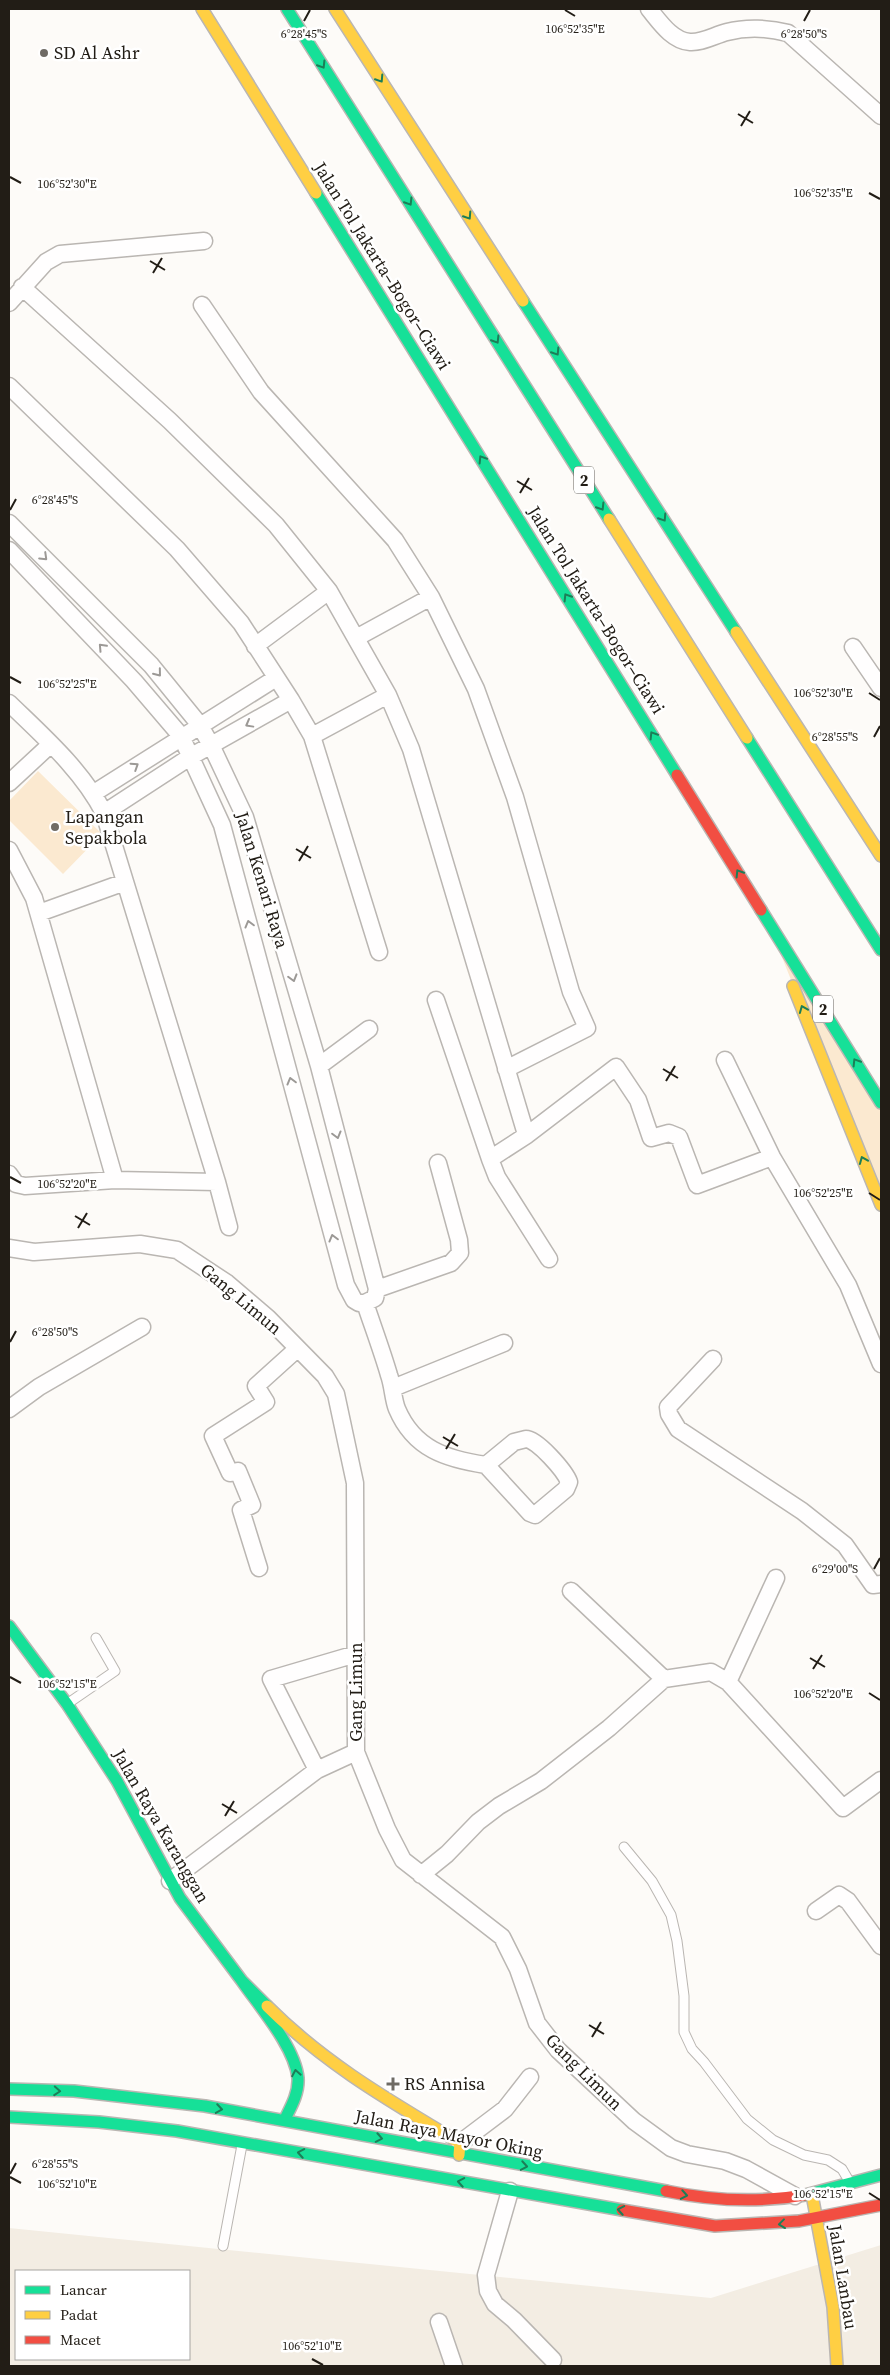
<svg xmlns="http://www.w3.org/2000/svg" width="890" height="2375" viewBox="0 0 890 2375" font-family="'Source Serif 4',serif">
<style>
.built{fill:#f3ede3;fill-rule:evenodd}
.green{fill:#fbe9d0}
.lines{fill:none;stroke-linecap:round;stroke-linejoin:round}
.lane-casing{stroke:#bab6b2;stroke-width:11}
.street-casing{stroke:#bab6b2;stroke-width:19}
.fast-casing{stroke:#bab6b2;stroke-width:14}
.slow-casing{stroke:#bab6b2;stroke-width:14}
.jam-casing{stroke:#bab6b2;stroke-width:14}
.lane{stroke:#fffefe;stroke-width:9}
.street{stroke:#fffefe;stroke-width:16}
.fast{stroke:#16e098;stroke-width:11}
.slow{stroke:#ffcf43;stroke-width:11}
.jam{stroke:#f24e42;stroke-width:11}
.oneway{stroke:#1c7e57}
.oneway2{stroke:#9c9996}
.ticks{fill:none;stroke:#221d16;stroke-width:2}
.poi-dot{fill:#6f6b65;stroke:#fff;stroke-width:2}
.labels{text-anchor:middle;stroke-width:5;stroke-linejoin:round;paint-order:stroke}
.shield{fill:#fff;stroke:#64615c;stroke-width:1}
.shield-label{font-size:16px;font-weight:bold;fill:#221d16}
.poi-label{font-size:18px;fill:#221d16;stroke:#fff;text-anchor:start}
.street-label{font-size:18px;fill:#221d16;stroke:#fff}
.ticks-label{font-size:12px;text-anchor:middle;fill:#221d16;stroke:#fff;stroke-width:5;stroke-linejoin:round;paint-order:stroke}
</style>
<rect width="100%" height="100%" fill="#fdfbf8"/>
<!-- built -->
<path class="built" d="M 9,2228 L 711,2298 L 881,2245 L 881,2366 L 9,2366 ZM 16,2271 L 189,2271 L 189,2359 L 16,2359 Z"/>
<!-- green -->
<path class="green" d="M 38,771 L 102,834 L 63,874 L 9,820 L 9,801 Z
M 765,915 L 881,1103 L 881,1204 Z"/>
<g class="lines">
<defs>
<path id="lane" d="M 67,1704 L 115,1671 L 96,1638
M 624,1847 L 652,1881 L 671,1915 L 677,1941 L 684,1996 L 684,2032 L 692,2049 L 704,2062 L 747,2119 L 773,2140 L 804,2155 L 828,2160 L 842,2169 L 849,2181
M 223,2246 L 242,2145"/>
<path id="street" d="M 649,9 C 659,21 672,41 690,42 C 702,43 715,35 727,32 C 746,27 769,28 788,33 L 881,116
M 22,287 L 170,421 L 276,525 L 329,591 L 388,695 L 411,749 L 525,1131
M 9,303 L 46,262 L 60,254 L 204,241
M 202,305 L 261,392 L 395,540 L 431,597 L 476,689 L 515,797 L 571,992 L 587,1028 L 506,1069
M 9,386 L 177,549 L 241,623 L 291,700 L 312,736 L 379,952
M 9,523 L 151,665 L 199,724 L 211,745 L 245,817 L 319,1066 L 377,1289 L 375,1298 L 365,1303 L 359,1303 L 354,1300 L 346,1285 L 222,825 L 181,736 L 134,681 L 9,550
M 356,638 L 431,597
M 255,646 L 329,591
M 853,647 L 881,688
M 9,703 C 43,736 82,770 104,813 L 217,1182 L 229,1227
M 312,736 L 388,695
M 9,783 L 51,744
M 94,793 L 276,678
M 104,813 L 190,757 L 291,700
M 9,850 L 34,898 L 115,1180
M 39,913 L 125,882
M 436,1000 L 490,1159
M 725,1060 L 772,1157 L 848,1285 L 881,1364
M 319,1066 L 369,1029
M 9,1174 L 16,1184 L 25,1186 L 115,1180 L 217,1182
M 9,1248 L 34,1252 L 140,1244 L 177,1250 L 227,1283 L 268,1318 L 325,1376 L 336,1394 L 355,1483 L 356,1752 L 387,1829 L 403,1860 L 502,1937 L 518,1969 L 537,2023 L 558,2050 L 634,2121 L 671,2148 L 687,2154 L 725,2161 L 746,2169 L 795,2196
M 549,1259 L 497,1177 L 490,1159 L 527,1135 L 616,1067 L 638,1100 L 651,1138 L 669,1133 L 679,1137 L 697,1185 L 772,1157
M 377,1289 L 451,1263 L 460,1253 L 459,1240 L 438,1163
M 365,1303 C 373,1327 382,1351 389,1375 C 393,1386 393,1399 397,1409 C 414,1449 446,1459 486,1465
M 713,1359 L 668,1407 L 669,1414 L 678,1429 L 802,1511 L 845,1545 L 873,1585 L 881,1584
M 393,1388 L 504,1343
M 9,1409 L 39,1387 L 142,1327
M 526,1439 C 537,1439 565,1471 569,1482 L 566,1489 L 535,1515 L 530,1513 L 486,1465 L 514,1442 Z
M 259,1568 L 241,1510 L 252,1505 L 238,1471 L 230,1473 L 213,1436 L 266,1402 L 256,1386 L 297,1349
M 571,1591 L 664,1679
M 728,1682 L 776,1578
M 317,1770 L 271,1679 L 356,1654
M 421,1875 L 447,1854 L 478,1822 L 499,1806 L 541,1781 L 609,1728 L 664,1679 L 711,1672 L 728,1682 L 843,1808 L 881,1780
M 170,1881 L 317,1770 L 356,1752
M 816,1911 L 839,1895 L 848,1901 L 881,1946
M 460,2143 L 505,2109 L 530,2077
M 510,2191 L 486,2275 L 488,2291 L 495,2304 L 514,2320 L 553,2360
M 439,2322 L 454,2366"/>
<path id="fast" d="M 287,9 L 609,519
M 316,193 L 677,775
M 523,301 L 736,632
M 747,738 L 881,950
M 761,910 L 881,1103
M 9,1626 L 67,1704 L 117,1781 L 180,1898 L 242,1981 L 267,2006
M 242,1981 C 260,2007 295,2047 298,2078 C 299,2093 291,2107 285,2119
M 9,2089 L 74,2091 L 205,2106 L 666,2191
M 9,2117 L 99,2122 L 177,2131 L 622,2210
M 805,2195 L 881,2175"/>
<path id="slow" d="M 202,9 L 316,193
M 335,9 L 523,301
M 609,519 L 747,738
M 736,632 L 881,856
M 793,986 L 881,1205
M 267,2006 C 325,2064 390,2101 460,2143 L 459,2155
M 813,2200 L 833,2307 L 837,2366"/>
<path id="jam" d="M 677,775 L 761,910
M 666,2191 C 713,2201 758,2203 805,2195
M 622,2210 L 715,2226 L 799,2221 L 881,2205"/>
</defs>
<!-- lane casing -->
<use href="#lane" class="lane-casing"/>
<!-- street casing -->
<use href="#street" class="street-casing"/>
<!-- fast casing -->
<use href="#fast" class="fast-casing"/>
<!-- slow casing -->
<use href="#slow" class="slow-casing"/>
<!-- jam casing -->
<use href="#jam" class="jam-casing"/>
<!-- lane -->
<use href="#lane" class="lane"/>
<!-- street -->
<use href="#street" class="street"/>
<!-- fast -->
<use href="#fast" class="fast"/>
<!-- slow -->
<use href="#slow" class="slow"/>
<!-- jam -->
<use href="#jam" class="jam"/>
</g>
<!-- one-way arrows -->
<defs><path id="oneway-chevron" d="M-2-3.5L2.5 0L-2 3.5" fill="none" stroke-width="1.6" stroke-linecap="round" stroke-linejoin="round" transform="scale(1.25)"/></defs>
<g class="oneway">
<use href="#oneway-chevron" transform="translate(322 65) rotate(58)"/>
<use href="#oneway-chevron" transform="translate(380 79) rotate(57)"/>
<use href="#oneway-chevron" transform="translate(409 202) rotate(58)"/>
<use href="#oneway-chevron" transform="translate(468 216) rotate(57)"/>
<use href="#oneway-chevron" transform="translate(496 340) rotate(58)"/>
<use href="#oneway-chevron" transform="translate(556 352) rotate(57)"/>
<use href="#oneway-chevron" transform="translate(482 459) rotate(-122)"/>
<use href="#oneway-chevron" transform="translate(601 507) rotate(58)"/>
<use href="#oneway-chevron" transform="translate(663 518) rotate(57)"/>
<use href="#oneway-chevron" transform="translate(567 597) rotate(-122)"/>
<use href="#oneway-chevron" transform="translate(653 735) rotate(-122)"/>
<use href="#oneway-chevron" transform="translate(739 873) rotate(-122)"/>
<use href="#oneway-chevron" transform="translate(803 1009) rotate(-112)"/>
<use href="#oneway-chevron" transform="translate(856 1062) rotate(-122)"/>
<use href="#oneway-chevron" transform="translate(863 1160) rotate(-112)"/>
<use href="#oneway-chevron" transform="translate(296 2073) rotate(-100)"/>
<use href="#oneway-chevron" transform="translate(57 2091) rotate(4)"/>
<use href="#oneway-chevron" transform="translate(219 2109) rotate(9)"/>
<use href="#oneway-chevron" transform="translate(379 2138) rotate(11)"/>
<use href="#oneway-chevron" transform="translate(301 2153) rotate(-170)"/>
<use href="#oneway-chevron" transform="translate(524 2166) rotate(10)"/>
<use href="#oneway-chevron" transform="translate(461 2182) rotate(-170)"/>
<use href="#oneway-chevron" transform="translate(684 2195) rotate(10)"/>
<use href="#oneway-chevron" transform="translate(621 2210) rotate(-170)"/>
<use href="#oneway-chevron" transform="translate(782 2224) rotate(173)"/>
</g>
<g class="oneway2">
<use href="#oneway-chevron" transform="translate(44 557) rotate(44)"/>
<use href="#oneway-chevron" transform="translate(102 647) rotate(-133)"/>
<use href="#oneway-chevron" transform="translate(158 673) rotate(51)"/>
<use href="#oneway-chevron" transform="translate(249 724) rotate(151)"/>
<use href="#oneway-chevron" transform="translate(135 766) rotate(-33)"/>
<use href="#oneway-chevron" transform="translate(249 924) rotate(-105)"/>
<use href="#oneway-chevron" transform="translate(293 978) rotate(74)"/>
<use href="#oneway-chevron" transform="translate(291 1081) rotate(-105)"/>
<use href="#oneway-chevron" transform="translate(337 1135) rotate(75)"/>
<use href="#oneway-chevron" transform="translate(333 1238) rotate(-105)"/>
</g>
<!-- ticks -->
<path class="ticks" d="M 565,10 L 575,16M 304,21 L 310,10M 804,21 L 810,10M 738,114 L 753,123M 741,126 L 750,111M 10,177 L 21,183M 869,193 L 880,199M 150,261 L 165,270M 153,273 L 162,258M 517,481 L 532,490M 520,493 L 529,478M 10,510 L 16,499M 10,677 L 21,683M 869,693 L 880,700M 874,737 L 880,726M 296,849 L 311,858M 299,861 L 308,846M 663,1069 L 678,1078M 666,1081 L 675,1066M 10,1177 L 21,1183M 869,1193 L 880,1200M 75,1216 L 90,1225M 78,1228 L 87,1213M 10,1342 L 16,1331M 443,1437 L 458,1446M 446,1449 L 455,1434M 874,1569 L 880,1558M 810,1658 L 825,1667M 813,1669 L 822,1655M 10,1677 L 21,1683M 869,1693 L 880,1700M 222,1804 L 237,1813M 225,1816 L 234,1801M 589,2025 L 604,2034M 592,2037 L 601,2022M 10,2174 L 16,2163M 10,2177 L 21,2183M 869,2193 L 880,2200M 312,2359 L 323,2365"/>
<!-- markers -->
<g class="poi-dot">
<circle cx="44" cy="53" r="5"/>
<circle cx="55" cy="827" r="5"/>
<path d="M390.5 2076.5h5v5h5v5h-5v5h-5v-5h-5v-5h5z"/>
</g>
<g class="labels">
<!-- shield labels -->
<g class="shield">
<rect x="574" y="466.5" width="20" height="27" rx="4"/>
<rect x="813" y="995.5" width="20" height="27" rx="4"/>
</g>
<g class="shield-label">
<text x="584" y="486">2</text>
<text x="823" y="1015">2</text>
</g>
<!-- poi labels -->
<g class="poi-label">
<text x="54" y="59">SD Al Ashr</text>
<text x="65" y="823">Lapangan<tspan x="65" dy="21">Sepakbola</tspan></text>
<text x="404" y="2090">RS Annisa</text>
</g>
<!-- street labels -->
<g class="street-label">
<text transform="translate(382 266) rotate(58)" y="6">Jalan Tol Jakarta–Bogor–Ciawi</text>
<text transform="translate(596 610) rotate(58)" y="6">Jalan Tol Jakarta–Bogor–Ciawi</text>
<text transform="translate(262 880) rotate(73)" y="6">Jalan Kenari Raya</text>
<text transform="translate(241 1299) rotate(40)" y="6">Gang Limun</text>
<text transform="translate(356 1692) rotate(-90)" y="6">Gang Limun</text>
<text transform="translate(161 1826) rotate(60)" y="6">Jalan Raya Karanggan</text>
<text transform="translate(584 2072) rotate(45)" y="6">Gang Limun</text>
<text transform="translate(449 2134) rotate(11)" y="6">Jalan Raya Mayor Oking</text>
<text transform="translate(843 2277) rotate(81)" y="6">Jalan Lanbau</text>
</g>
</g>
<g class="ticks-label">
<text x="575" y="33">106°52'35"E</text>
<text x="304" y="38">6°28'45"S</text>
<text x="804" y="38">6°28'50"S</text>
<text x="67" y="188">106°52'30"E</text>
<text x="823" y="197">106°52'35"E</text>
<text x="55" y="504">6°28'45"S</text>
<text x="67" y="688">106°52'25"E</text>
<text x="823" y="697">106°52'30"E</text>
<text x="835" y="741">6°28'55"S</text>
<text x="67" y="1188">106°52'20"E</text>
<text x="823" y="1197">106°52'25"E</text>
<text x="55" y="1336">6°28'50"S</text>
<text x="835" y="1573">6°29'00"S</text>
<text x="67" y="1688">106°52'15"E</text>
<text x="823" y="1698">106°52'20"E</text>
<text x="55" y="2168">6°28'55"S</text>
<text x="67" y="2188">106°52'10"E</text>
<text x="823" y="2198">106°52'15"E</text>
<text x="312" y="2350">106°52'10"E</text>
</g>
<!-- border -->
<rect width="890" height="2375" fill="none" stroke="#221d16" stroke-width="20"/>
<!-- legend -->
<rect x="15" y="2270" width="175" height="90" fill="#ffffff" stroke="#a7a5a2"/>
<rect x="25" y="2286" width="25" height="8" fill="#16e098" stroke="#a7a5a2"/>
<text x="60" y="2295" font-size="15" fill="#221d16">Lancar</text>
<rect x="25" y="2311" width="25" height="8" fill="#ffcf43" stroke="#a7a5a2"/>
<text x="60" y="2320" font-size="15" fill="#221d16">Padat</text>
<rect x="25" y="2336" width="25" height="8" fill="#f24e42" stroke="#a7a5a2"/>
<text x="60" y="2345" font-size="15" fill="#221d16">Macet</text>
</svg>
